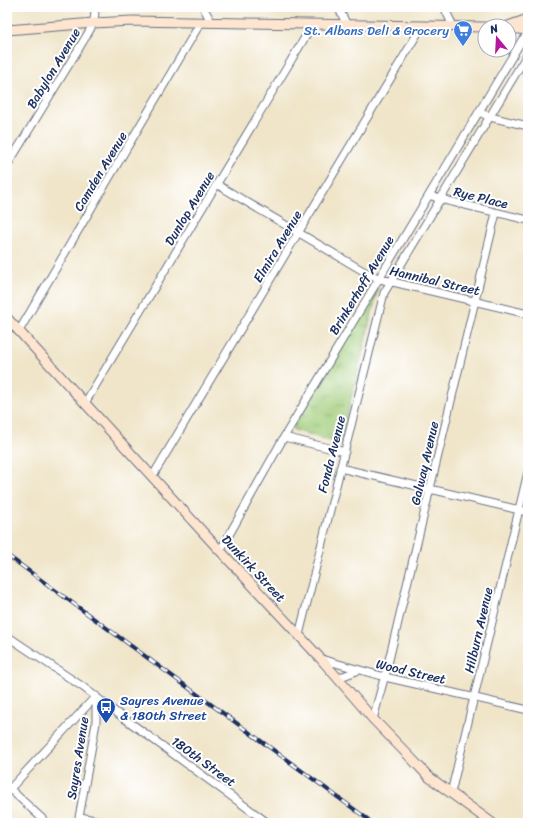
<svg xmlns="http://www.w3.org/2000/svg" width="535" height="830" viewBox="0 0 535 830" font-family="Sriracha,sans-serif">
<style>
.grass{fill:url(#grass-tufts);stroke:#5e7e6c}
.lines{fill:none;stroke-linecap:round;stroke-linejoin:round}
.street-casing{stroke:#666f83;stroke-width:9}
.secondary-casing{stroke:#666f83;stroke-width:11}
.street{stroke:#fff;stroke-width:7}
.secondary{stroke:#fde5d0;stroke-width:9}
.rail-casing{stroke:#1b2f5e;stroke-width:4}
.rail{stroke:#fff;stroke-width:2.5;stroke-dasharray:8;stroke-linecap:butt}
.labels{text-anchor:middle;stroke-width:4;stroke-linejoin:round;paint-order:stroke}
.shop-label{font-size:13px;fill:#366cbe;stroke:#fff;text-anchor:end}
.street-label{font-size:13px;fill:#1b2f5e;stroke:#fff}
.transit-label{font-size:13px;fill:#164399;stroke:#fff;text-anchor:start}
</style>
<defs>
<pattern id="grass-tufts" width="24" height="20" patternUnits="userSpaceOnUse"><rect width="24" height="20" fill="#a0cc79"/><path d="M3 7l-1-3M5 7V3M7 7l1-3M15 17l-1-3M17 17v-4M19 17l1-3" fill="none" stroke="#82a666"/></pattern>
</defs>
<rect width="100%" height="100%" fill="#fff"/>
<filter id="ink" filterUnits="userSpaceOnUse"><feTurbulence type="fractalNoise" baseFrequency=".025" numOctaves="2"/><feDisplacementMap in="SourceGraphic" scale="8" xChannelSelector="R" yChannelSelector="G"/><feConvolveMatrix kernelMatrix="1 2 1 2 8 2 1 2 1" color-interpolation-filters="sRGB"/></filter>
<filter id="wash" filterUnits="userSpaceOnUse"><feTurbulence type="fractalNoise" baseFrequency=".012" numOctaves="4" result="noise"/><feDisplacementMap in="SourceGraphic" scale="16" xChannelSelector="R" yChannelSelector="G"/><feGaussianBlur stdDeviation="0.9" result="paint"/><feColorMatrix in="noise" values="0 0 0 0 0 0 0 0 0 0 0 0 0 0 0 0 0 1.4 0 .05"/><feComposite in="paint" operator="in"/></filter>
<g filter="url(#wash)">
<rect width="100%" height="100%" fill="#f0e5c9"/>
<!-- grass -->
<path class="grass" d="M 378,288 L 340,444 L 292,429 Z"/>
</g>
<g filter="url(#ink)">
<g class="lines">
<defs>
<path id="street" d="M 203,7 L 212,23
M 338,7 L 347,25
M 444,7 L 453,26
M 479,112 L 490,117 L 528,126
M 7,166 L 87,35 C 92,27 97,17 94,7
M 218,185 L 365,272 L 380,279 L 528,314
M 429,195 L 440,199 L 528,220
M 19,331 L 201,22
M 85,403 L 313,24
M 284,437 L 345,452
M 340,468 L 528,512
M 152,477 L 422,26
M 220,551 L 284,437 L 522,40 L 528,34
M 299,635 L 384,293 L 528,53
M 7,636 L 83,687 L 117,713 L 268,823
M 321,659 L 385,677 L 528,710
M 338,678 L 359,670
M 373,719 L 388,664 L 496,213
M 10,789 L 47,823
M 7,792 L 96,696
M 451,793 L 528,472
M 80,817 L 110,823
M 78,823 L 96,723 L 96,696"/>
<path id="secondary" d="M 508,26 L 528,19
M 509,28 L 528,30
M 7,30 L 94,23 L 132,21 L 485,27
M 7,318 L 212,542 L 321,659 L 373,719 L 410,757 L 429,777 L 492,823"/>
</defs>
<!-- street casing -->
<use href="#street" class="street-casing"/>
<!-- secondary casing -->
<use href="#secondary" class="secondary-casing"/>
<!-- street -->
<use href="#street" class="street"/>
<!-- secondary -->
<use href="#secondary" class="secondary"/>
<defs>
<path id="rail" d="M 7,555 L 373,823"/>
</defs>
<!-- rail casing -->
<use href="#rail" class="rail-casing"/>
<!-- rail -->
<use href="#rail" class="rail"/>
</g>
</g>
<!-- icons -->
<defs>
<symbol id="supermarket-pin" viewBox="-11 -11 22 30"><path d="M0 17L-7.5 6A9.5 9.5 0 1 1 7.5 6Z" fill="#3f7fe0" stroke="#fff"/><path d="M-6-5.5h2.5l.6 2H6L4.5 2H-2.5L-4.4-4H-6ZM-1.5 3.2a1.3 1.3 0 1 0 .1 0ZM3 3.2a1.3 1.3 0 1 0 .1 0Z" fill="#fff"/></symbol>
<symbol id="bus-pin" viewBox="-11 -11 22 30"><path d="M0 17L-7.5 6A9.5 9.5 0 1 1 7.5 6Z" fill="#1a4fb4" stroke="#fff"/><path d="M-5-6H5V4H4V6H2V4H-2V6H-4V4H-5ZM-3.5-4V0h7V-4ZM-3.5 1.2v1.5H-2V1.2ZM2 1.2v1.5H3.5V1.2Z" fill="#fff"/></symbol>
</defs>
<g fill-rule="evenodd">
<use href="#supermarket-pin" x="452" y="19" width="22" height="30"/>
<use href="#bus-pin" x="95" y="696" width="22" height="30"/>
</g>
<g class="labels">
<!-- shop labels -->
<g class="shop-label">
<text x="449" y="35">St. Albans Deli &amp; Grocery</text>
</g>
<!-- street labels -->
<g class="street-label">
<text transform="translate(53 68) rotate(-59)" y="5">Babylon Avenue</text>
<text transform="translate(100 171) rotate(-59)" y="5">Camden Avenue</text>
<text transform="translate(481 197) rotate(14)" y="5">Rye Place</text>
<text transform="translate(189 208) rotate(-59)" y="5">Dunlop Avenue</text>
<text transform="translate(277 246) rotate(-59)" y="5">Elmira Avenue</text>
<text transform="translate(435 280) rotate(13)" y="5">Hannibal Street</text>
<text transform="translate(361 285) rotate(-59)" y="5">Brinkerhoff Avenue</text>
<text transform="translate(331 454) rotate(-76)" y="5">Fonda Avenue</text>
<text transform="translate(424 463) rotate(-77)" y="5">Galway Avenue</text>
<text transform="translate(254 568) rotate(47)" y="5">Dunkirk Street</text>
<text transform="translate(478 630) rotate(-77)" y="5">Hilburn Avenue</text>
<text transform="translate(411 671) rotate(13)" y="5">Wood Street</text>
<text transform="translate(77 758) rotate(-81)" y="5">Sayres Avenue</text>
<text transform="translate(204 761) rotate(36)" y="5">180th Street</text>
</g>
<!-- transit labels -->
<g class="transit-label">
<text x="120" y="705">Sayres Avenue<tspan x="120" dy="15">&amp; 180th Street</tspan></text>
</g>
</g>
<!-- margin -->
<rect width="535" height="830" fill="none" stroke="#fff" stroke-width="24"/>
<!-- north arrow -->
<g transform="translate(497 38) rotate(342)"><circle r="19" fill="#ffffff" stroke="#a4acbf"/>
<path d="M0-3L7 15L0 10L-7 15Z" fill="#b5179e"/>
<text y="-6" font-size="11" font-weight="bold" text-anchor="middle" fill="#1b2f5e">N</text>
</g>
</svg>
